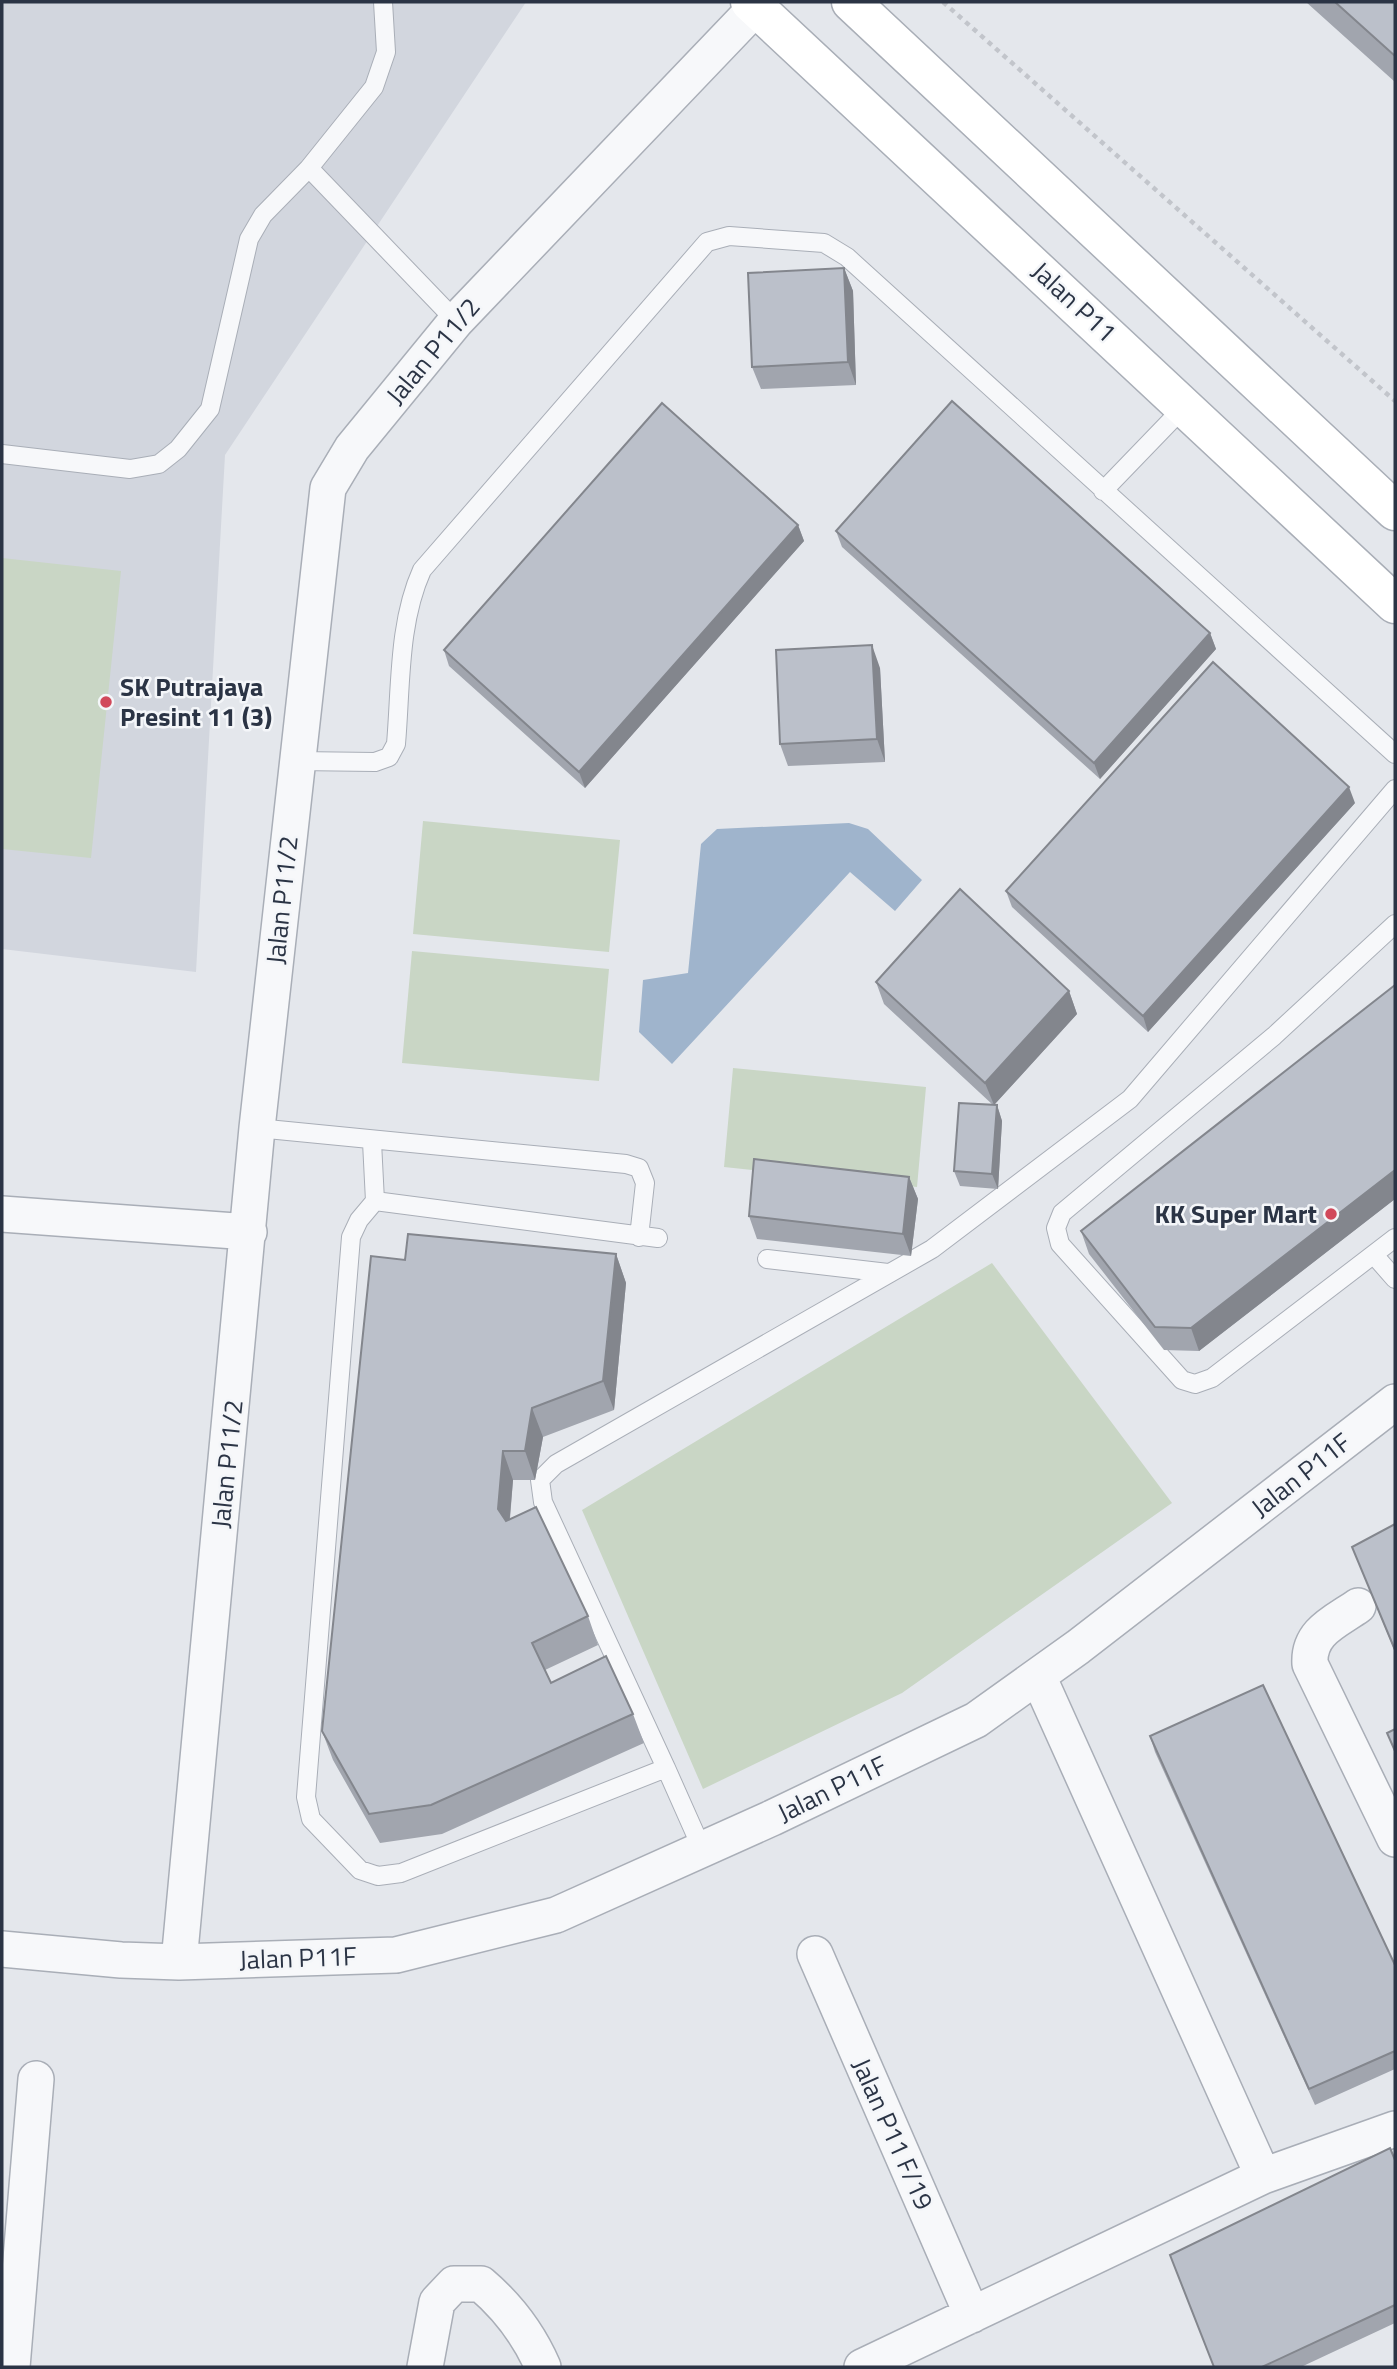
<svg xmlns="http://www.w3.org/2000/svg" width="1397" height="2369" viewBox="0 0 1397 2369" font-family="'Titillium Web',sans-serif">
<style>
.built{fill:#d2d6de}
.pitch{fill:#c9d6c5}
.water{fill:#9fb4cc}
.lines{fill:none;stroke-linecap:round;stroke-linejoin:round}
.lane-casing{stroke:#a9aeb7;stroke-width:20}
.street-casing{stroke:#a9aeb7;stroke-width:38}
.secondary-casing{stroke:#a9aeb7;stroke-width:41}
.path{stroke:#c2c5cb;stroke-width:4.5;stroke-dasharray:5 5;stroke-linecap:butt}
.lane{stroke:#f7f8fa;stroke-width:18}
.street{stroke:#f7f8fa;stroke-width:35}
.secondary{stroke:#fff;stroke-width:38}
.wall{fill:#a1a5ae}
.shaded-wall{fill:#83868d}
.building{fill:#bbc0ca;stroke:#83868d;stroke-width:2}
.poi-dot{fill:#d1495b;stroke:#f4f6f9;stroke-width:2.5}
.labels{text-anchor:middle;stroke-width:5;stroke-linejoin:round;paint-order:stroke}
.street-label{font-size:26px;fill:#2b3445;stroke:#f4f6f9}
.poi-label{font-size:26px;font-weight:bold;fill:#2b3445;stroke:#f4f6f9;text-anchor:start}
</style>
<rect width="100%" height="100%" fill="#e4e7ec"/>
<!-- built -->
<path class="built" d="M 2,2 L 526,2 L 225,455 L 196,972 L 2,949 Z"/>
<!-- pitch -->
<path class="pitch" d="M 2,558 L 121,571 L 91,858 L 2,849 Z
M 423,821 L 620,840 L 609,952 L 413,934 Z
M 412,951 L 609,969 L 599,1081 L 402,1063 Z
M 733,1068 L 926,1087 L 917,1187 L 724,1167 Z
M 992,1263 L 1172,1503 L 902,1693 L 703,1789 L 582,1510 Z"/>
<!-- water -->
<path class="water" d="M 849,823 L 868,829 L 922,880 L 895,911 L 850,872 L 672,1064 L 639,1032 L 643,980 L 688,973 L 701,844 L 717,829 Z"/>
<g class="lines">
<defs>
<path id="lane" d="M 383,2 L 386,52 L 374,87 L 309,168 L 456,321
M 2,454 L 130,469 L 159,464 L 178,449 L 210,409 L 249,239 L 263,215 L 309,168
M 1103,491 L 1186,405
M 297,761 L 375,762 L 389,757 L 396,744 C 401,687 398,623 422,570 L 707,242 L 729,236 L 824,243 L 847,257 L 1395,754
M 1395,924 L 1274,1036 L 1062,1213 L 1056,1228 L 1060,1244 L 1182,1380 L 1195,1384 L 1212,1378 L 1395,1238
M 257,1128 L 626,1164 L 639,1168 L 645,1183 L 639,1237
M 372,1142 L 375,1201
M 658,1238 L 375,1201 L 359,1220 L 351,1237 L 306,1797 L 311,1819 L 360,1870 L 378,1876 L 401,1873 L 666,1768 L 543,1502 L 540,1480 L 556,1464 L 932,1249 L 1130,1099 L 1395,789
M 1374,1255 L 1395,1279
M 767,1259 L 888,1273
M 666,1768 L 702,1849"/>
<path id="street" d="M 2,1214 L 249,1232
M 1358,1606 C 1335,1622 1308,1632 1310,1664 L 1395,1839
M 1038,1676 L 1263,2176
M 2,1949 L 121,1960 L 179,1962 L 396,1955 L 556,1915 L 772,1818 L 976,1720 L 1078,1647 L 1395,1402
M 815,1954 L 972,2315
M 179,1962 L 257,1128 L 328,488 L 352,448 L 456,321 L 761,2
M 12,2367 L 36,2079
M 425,2367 L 437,2302 L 454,2284 L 481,2284 C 508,2307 529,2335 543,2367
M 862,2367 L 1263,2176 L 1395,2129"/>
<path id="secondary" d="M 750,2 L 1395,604
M 851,2 L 1395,511"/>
</defs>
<!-- lane casing -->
<use href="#lane" class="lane-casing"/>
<!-- street casing -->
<use href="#street" class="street-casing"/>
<!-- secondary casing -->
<use href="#secondary" class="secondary-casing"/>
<!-- path -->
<path class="path" d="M 943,2 L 1395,401"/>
<!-- lane -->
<use href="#lane" class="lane"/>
<!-- street -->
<use href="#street" class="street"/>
<!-- secondary -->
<use href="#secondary" class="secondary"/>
</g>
<!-- wall -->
<path class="wall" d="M 1306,2 L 1395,2 L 1395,82 Z
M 844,268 L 853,291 L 856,385 L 761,389 L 752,367 Z
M 798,525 L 804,541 L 585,788 L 449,666 L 444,650 Z
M 836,531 L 1210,633 L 1216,649 L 1100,779 L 842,547 Z
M 880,668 L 885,762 L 788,766 L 780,744 Z
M 1355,803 L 1148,1032 L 1012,907 L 1006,891 Z
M 876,982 L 1069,991 L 1077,1014 L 994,1105 L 997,1105 L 1002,1121 L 998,1189 L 960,1186 L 954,1171 L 993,1105 L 884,1004 Z
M 1395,985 L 1395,1199 L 1199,1351 L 1164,1350 L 1089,1254 L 1081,1231 Z
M 909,1177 L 918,1199 L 911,1256 L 757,1239 L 749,1216 Z
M 616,1254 L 626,1283 L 614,1410 L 543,1437 L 535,1480 L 513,1480 L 510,1519 L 588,1616 L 598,1645 L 545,1670 L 551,1683 L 633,1714 L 644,1743 L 442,1834 L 380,1843 L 333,1760 L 322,1731 L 405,1260 Z
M 1395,1524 L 1395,1652 L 1352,1547 Z
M 1150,1736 L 1395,1965 L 1395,2069 L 1315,2105 L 1155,1752 Z
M 1395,2160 L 1395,2323 L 1301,2367 L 1214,2367 Z"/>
<!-- shaded-wall -->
<path class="shaded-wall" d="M 844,268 L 853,291 L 856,385 L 848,362 Z
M 798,525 L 804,541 L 585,788 L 579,772 Z
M 1210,633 L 1216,649 L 1100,779 L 1094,763 Z
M 872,645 L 880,668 L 885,762 L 877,739 Z
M 1349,787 L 1355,803 L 1148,1032 L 1143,1016 Z
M 1069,991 L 1077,1014 L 994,1105 L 985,1083 Z
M 997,1105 L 1002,1121 L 998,1189 L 992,1174 Z
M 1395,1170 L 1395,1199 L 1199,1351 L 1191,1328 Z
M 909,1177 L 918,1199 L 911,1256 L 903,1234 Z
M 616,1254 L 626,1283 L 614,1410 L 603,1381 Z
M 532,1408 L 543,1437 L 535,1480 L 525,1451 Z
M 503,1451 L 513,1480 L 508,1538 L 498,1509 Z"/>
<!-- building -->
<path class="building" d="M 1335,2 L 1395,2 L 1395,56 Z
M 844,268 L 848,362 L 752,367 L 748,273 Z
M 952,401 L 1210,633 L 1094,763 L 836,531 Z
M 662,403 L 798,525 L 579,772 L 444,650 Z
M 872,645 L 877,739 L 780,744 L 776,650 Z
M 1213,662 L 1349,787 L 1143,1016 L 1006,891 Z
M 960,889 L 1069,991 L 985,1083 L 876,982 Z
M 1395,985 L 1395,1170 L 1191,1328 L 1155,1327 L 1081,1231 Z
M 959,1103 L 997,1105 L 992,1174 L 954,1171 Z
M 754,1159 L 909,1177 L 903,1234 L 749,1216 Z
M 408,1234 L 616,1254 L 603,1381 L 532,1408 L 525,1451 L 503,1451 L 498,1509 L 506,1521 L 536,1507 L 588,1616 L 532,1643 L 551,1683 L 606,1656 L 633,1714 L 431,1805 L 369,1814 L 322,1731 L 371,1256 L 405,1260 Z
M 1395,1524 L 1395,1650 L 1352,1547 Z
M 1263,1685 L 1395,1965 L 1395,2051 L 1309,2089 L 1150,1736 Z
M 1395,1729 L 1395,1751 L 1387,1733 Z
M 1390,2148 L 1395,2160 L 1395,2305 L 1262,2367 L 1214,2367 L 1170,2255 Z"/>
<!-- markers -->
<g class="poi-dot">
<circle cx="106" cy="702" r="7"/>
<circle cx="1331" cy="1214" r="7"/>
</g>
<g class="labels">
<!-- street labels -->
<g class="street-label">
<text transform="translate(1074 302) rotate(43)" y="9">Jalan P11</text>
<text transform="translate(433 351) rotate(-50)" y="9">Jalan P11/2</text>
<text transform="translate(282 900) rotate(-84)" y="9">Jalan P11/2</text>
<text transform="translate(227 1464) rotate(-84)" y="9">Jalan P11/2</text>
<text transform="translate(1301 1475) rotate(-38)" y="9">Jalan P11F</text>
<text transform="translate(832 1789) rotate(-26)" y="9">Jalan P11F</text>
<text transform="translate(298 1958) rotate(-2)" y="9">Jalan P11F</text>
<text transform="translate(893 2134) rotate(66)" y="9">Jalan P11 F/19</text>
</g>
<!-- poi labels -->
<g class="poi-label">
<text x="120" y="696">SK Putrajaya<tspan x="120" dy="30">Presint 11 (3)</tspan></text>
<text x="1317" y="1223" text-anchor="end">KK Super Mart</text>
</g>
</g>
<!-- border -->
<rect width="1397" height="2369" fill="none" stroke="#2b3445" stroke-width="7"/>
</svg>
